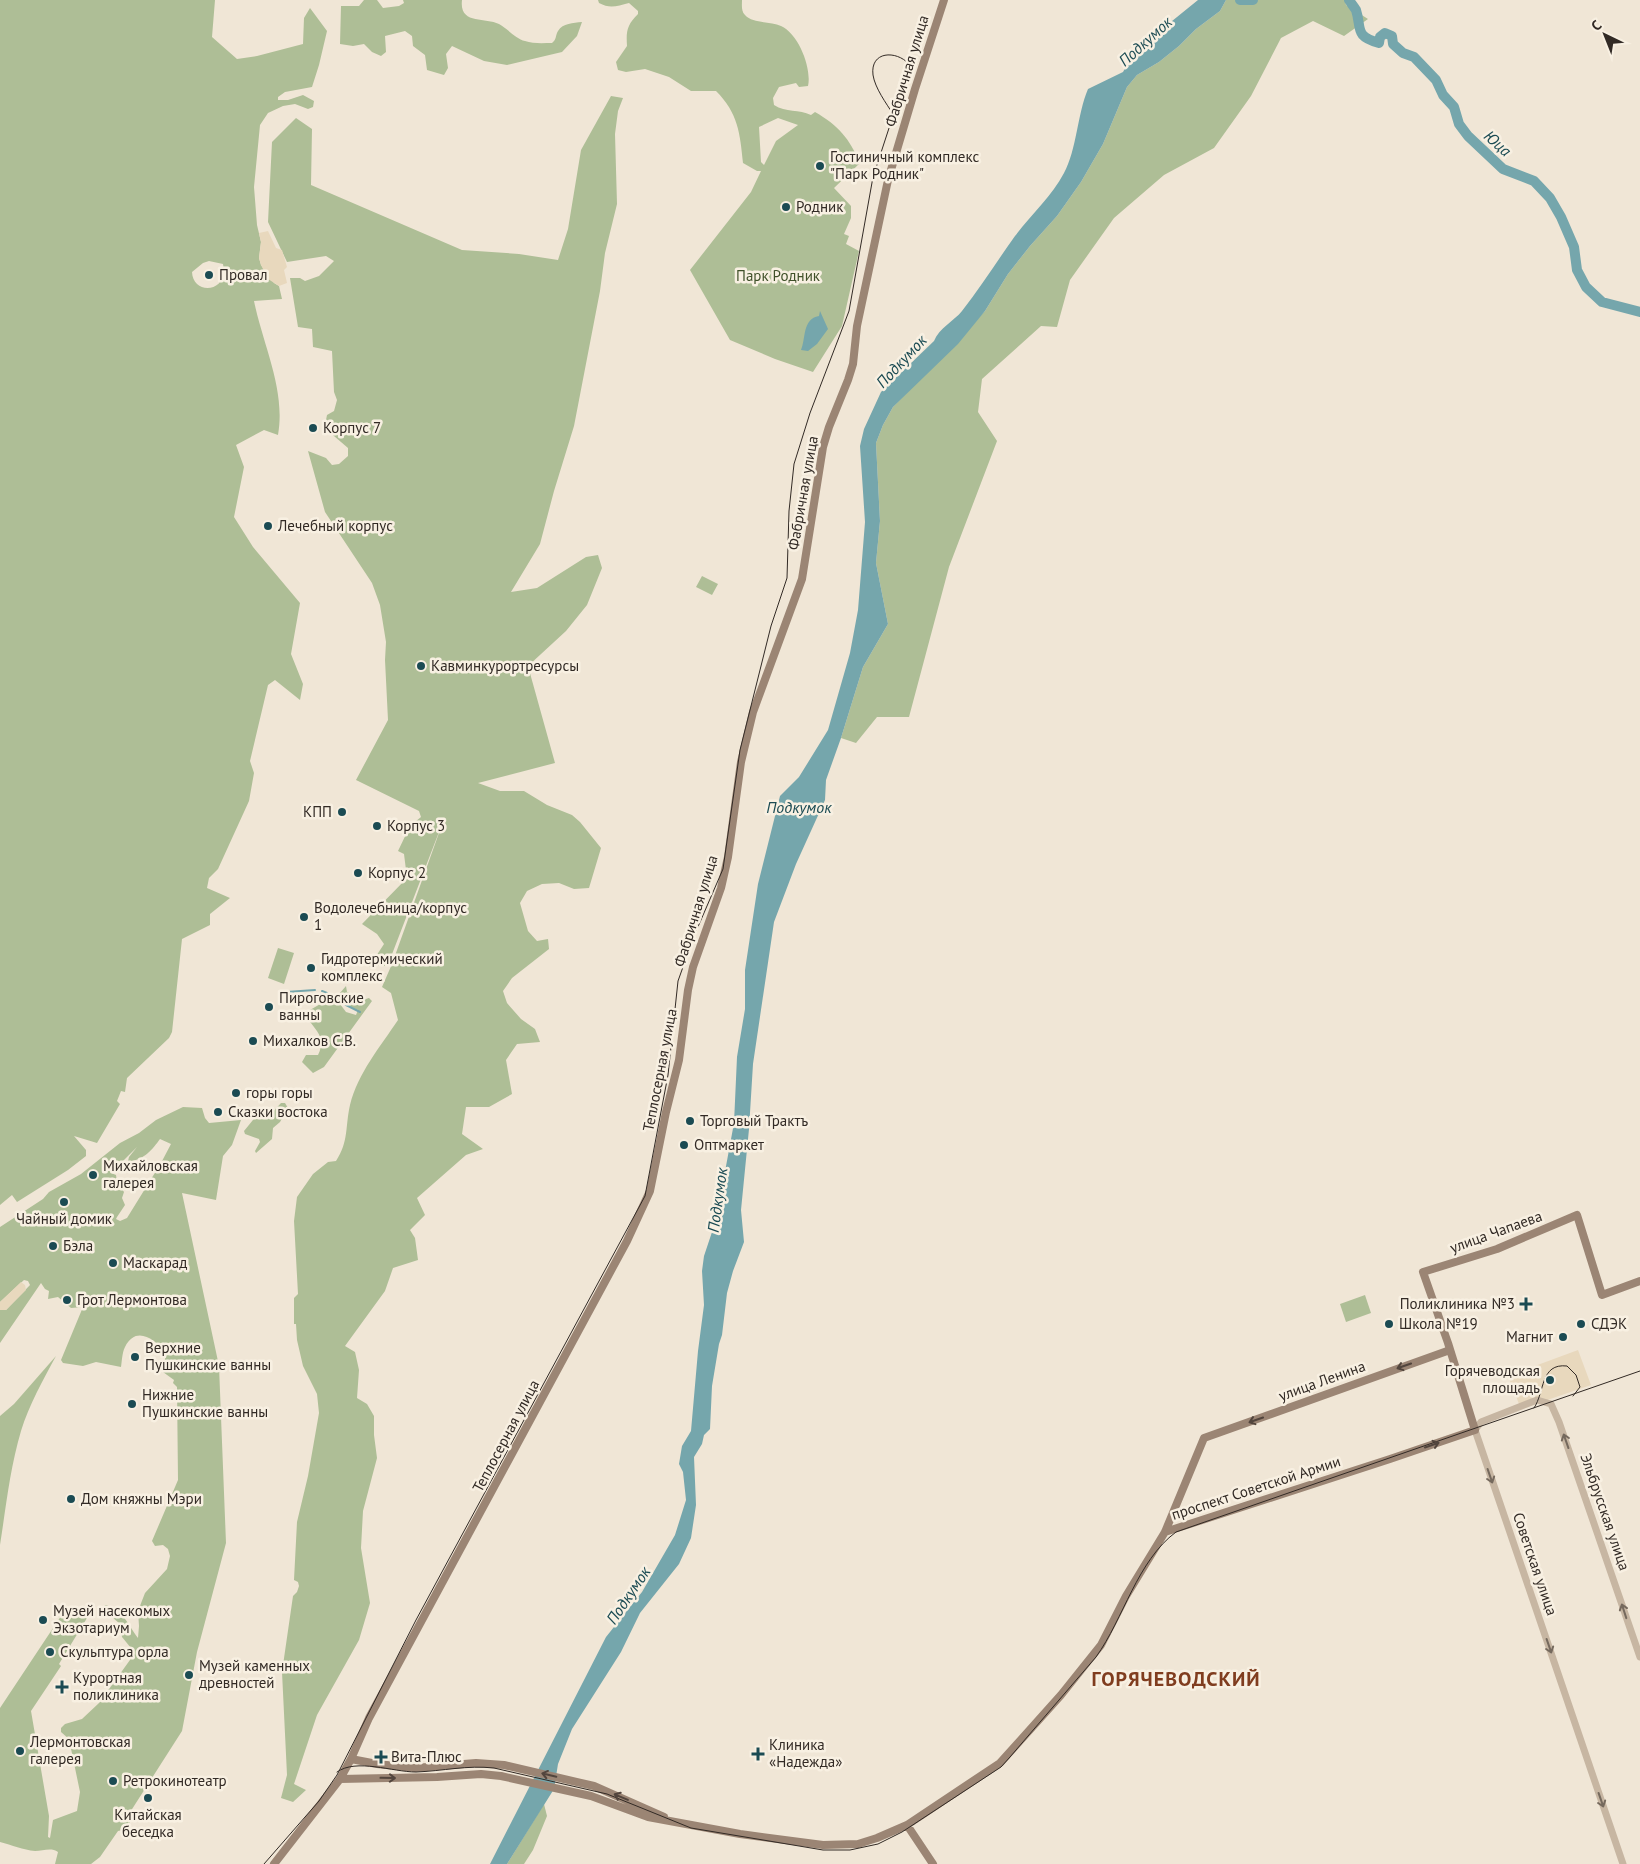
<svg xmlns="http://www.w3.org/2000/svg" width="1640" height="1864" viewBox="0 0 1640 1864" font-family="'PT Sans',sans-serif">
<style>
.green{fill:#aebe96;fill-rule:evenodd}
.plaza{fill:#e8d8bd}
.water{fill:#75a6ac}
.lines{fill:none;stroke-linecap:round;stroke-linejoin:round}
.stream{stroke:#75a6ac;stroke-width:2}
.river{stroke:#75a6ac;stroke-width:10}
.tertiary{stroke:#c7b6a2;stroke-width:7}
.secondary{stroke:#9b8574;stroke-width:8}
.tram{stroke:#322a25;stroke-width:1}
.oneway{stroke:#52453d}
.oneway2{stroke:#75695d}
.poi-dot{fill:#1b4b53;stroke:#f8f0e2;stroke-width:2}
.labels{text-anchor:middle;stroke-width:5;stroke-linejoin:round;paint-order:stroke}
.street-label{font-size:15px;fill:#322a25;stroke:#f8f0e2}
.poi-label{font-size:15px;fill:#322a25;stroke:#f8f0e2;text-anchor:start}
.park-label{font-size:15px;fill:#3f5029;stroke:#f8f0e2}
.water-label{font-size:16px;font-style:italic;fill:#1b4b53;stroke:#f8f0e2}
.district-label{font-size:20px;font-weight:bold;letter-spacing:1px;fill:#803d1f;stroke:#f8f0e2}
</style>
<rect width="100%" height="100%" fill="#f0e6d6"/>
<!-- green -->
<path class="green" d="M 0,0 L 215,0 L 212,37 L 237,59 L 257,56 L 303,44 L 304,18 L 310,8 L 327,31 L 319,65 L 312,87 L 285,92 L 278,97 L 278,100 L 288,100 L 303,95 L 314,101 L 313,107 L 308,109 L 295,104 L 283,106 L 268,113 L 260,125 L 254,187 L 257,225 L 261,242 L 259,258 L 261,265 L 274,283 L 279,286 L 282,299 L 254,301 C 263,345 286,390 278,435 L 264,430 L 236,445 L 244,467 L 234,517 L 253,547 L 300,603 L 291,654 L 303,684 L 300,700 L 275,680 L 268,685 L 250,761 L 254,773 L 249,801 L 218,869 L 209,878 L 207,888 L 230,898 L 210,914 L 210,925 L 182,939 L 172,1032 L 169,1038 L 127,1078 L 125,1092 L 121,1091 L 117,1101 L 120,1104 L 97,1143 L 74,1136 L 86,1150 L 86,1156 L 68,1170 L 17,1202 L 12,1195 L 0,1205 ZM 209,261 L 223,264 C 229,293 193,296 192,272 L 203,263 Z
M 364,0 L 377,0 L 383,8 L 399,6 L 404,3 L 403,0 L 462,0 C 459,25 485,17 499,24 C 508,29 516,39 525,41 C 533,44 544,43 552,43 C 557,39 555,36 558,31 C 563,23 573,23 582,22 L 577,36 L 562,52 L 507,65 L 484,61 L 452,46 L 446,54 L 448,68 L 444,75 L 427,70 L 425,55 L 413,46 L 412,36 L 405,31 L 385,36 L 386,52 L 381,56 L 372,52 L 364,44 L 353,46 L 340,44 L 341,6 L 359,6 Z
M 598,0 L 742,0 C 742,5 741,11 745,15 C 753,24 771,21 781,26 C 799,34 812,69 808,86 L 799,87 L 796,83 L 779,87 L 773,98 L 774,105 C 786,113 799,109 811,115 L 815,112 C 839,126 849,138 860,163 L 834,188 L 851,206 L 851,218 L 844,234 L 849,236 L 846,244 L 859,251 L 842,326 L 813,372 L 775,359 L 730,340 L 690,270 L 751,192 L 761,171 L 757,171 L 743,163 C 740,133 738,113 716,91 L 691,91 L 669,77 L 645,69 L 626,72 L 618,70 L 616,62 L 627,46 C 626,31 627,25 638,14 L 638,11 L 629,3 C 617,6 610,9 599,3 ZM 778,118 L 798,125 L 776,141 L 764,165 L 761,162 L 759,127 Z
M 1226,0 L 1345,0 L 1346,5 L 1368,19 L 1344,36 L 1313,21 L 1281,38 L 1251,96 L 1214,148 L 1164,175 L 1114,218 L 1070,280 L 1057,327 L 1041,326 L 982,379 L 978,412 L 997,441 L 949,567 L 909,717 L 877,717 L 856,743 L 841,738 L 863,667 L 888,624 L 876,563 L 880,521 L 876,443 L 883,425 L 893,407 L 985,311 L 1008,274 L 1030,246 L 1057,216 L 1081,182 L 1103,144 L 1127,87 L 1137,75 L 1159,62 L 1179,46 L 1196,29 L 1220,11 Z
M 611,96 L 623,98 L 618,111 L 615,134 L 617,204 L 605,253 L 600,291 L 574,426 L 554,491 L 540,544 L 511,592 L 537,588 L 586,557 L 598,555 L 602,568 L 587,605 L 566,631 L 528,666 L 555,763 L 478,783 L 500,791 L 524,791 L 547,805 L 572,815 L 580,822 L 601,848 L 589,888 L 574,889 L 559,883 L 542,884 L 527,891 L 520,903 L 528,931 L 537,941 L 548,939 L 549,949 L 512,978 L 503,991 L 507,1003 L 521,1019 L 535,1029 L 540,1042 L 517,1044 L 506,1060 L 512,1094 L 489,1107 L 466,1107 L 462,1134 L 483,1149 L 466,1155 L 417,1198 L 425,1215 L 410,1230 L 415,1238 L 418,1260 L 393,1268 L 385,1291 L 345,1346 L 355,1352 L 359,1370 L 357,1398 L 367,1404 L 374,1416 L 374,1435 L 377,1458 L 363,1511 L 361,1548 L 370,1603 L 359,1640 L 317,1715 L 294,1784 L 306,1790 L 293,1802 L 281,1798 L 287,1775 L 282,1672 L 293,1596 L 297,1592 L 299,1586 L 298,1582 L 294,1580 L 297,1522 L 308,1476 L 319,1413 L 317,1394 L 303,1366 L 297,1340 L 296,1324 L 294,1324 L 294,1298 L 298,1294 L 294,1221 L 297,1197 L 313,1174 L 328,1162 L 336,1161 C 349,1141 345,1127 350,1105 C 358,1073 380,1047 398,1020 L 391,993 L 382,987 L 392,964 L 444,819 L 389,962 L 385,966 L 379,966 L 376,964 L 369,967 L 384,944 L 377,934 L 362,924 L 407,878 L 404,854 L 398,851 L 410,826 L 421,817 L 419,811 L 356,780 L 388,720 L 385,660 L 386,642 L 380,605 L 372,583 L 325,512 L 308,451 L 326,458 L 332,465 L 339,464 L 348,456 L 348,448 L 334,436 L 325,425 L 327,415 L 334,411 L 337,400 L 334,392 L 332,351 L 313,347 L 312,329 L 298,327 L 290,278 L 300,278 L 305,281 L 319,276 L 334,261 L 326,256 L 287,262 L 268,222 L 272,142 L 296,118 L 312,129 L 311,185 L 462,250 L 519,254 L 558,260 L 568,229 L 581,150 Z
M 702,576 L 718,584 L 712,595 L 696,587 Z
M 278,948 L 294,953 L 284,984 L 268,978 Z
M 346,986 L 347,992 L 366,999 L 369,998 L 372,1001 L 324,1067 L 313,1073 L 302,1062 L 306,1055 L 318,1055 C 326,1038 318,1033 308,1019 L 310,1010 L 334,996 L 346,1012 L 356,1015 L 358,1010 L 347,1005 L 340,993 Z
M 281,1103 L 285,1103 L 288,1108 L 280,1122 L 273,1128 L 272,1139 L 256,1153 L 255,1151 L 260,1142 L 259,1139 L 245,1134 L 244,1131 L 257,1115 L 271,1114 Z
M 183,1107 L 202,1108 L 205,1118 L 209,1123 L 241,1120 L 232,1145 L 223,1156 L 216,1200 L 182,1193 L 219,1366 L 226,1543 L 197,1652 L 182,1731 L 127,1817 L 130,1820 L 130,1823 L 123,1830 L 118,1831 L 100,1857 L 91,1864 L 55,1864 L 58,1852 C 51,1847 43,1851 35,1851 C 23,1850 12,1845 0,1842 L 0,1708 L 67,1607 L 87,1618 L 59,1664 L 61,1666 L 31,1711 L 49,1816 L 48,1837 L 50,1838 L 53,1820 L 77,1811 L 80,1792 L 69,1739 L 61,1732 L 61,1728 L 65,1724 L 82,1719 L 99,1703 L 135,1653 L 122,1637 L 119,1623 L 107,1613 L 104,1607 L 105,1605 C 123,1609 128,1625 138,1638 L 139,1626 L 138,1611 L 145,1593 L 167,1569 L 170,1556 L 168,1549 L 163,1545 L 155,1546 L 152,1541 L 178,1480 L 177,1387 L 173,1383 L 174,1380 L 163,1372 L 166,1352 C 154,1339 136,1325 125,1347 C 122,1353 122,1361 121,1367 L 96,1362 L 83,1366 L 63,1363 L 61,1360 L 83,1307 L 71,1308 L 58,1297 L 48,1299 L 49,1291 L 45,1289 L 41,1283 L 0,1343 L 0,1310 L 6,1310 L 30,1285 L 28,1281 L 24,1280 L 0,1302 L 0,1227 L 43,1199 L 49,1192 L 81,1174 L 120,1143 L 139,1133 L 156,1120 ZM 160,1139 L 171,1144 L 161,1163 L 127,1218 L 120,1221 L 116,1219 L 117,1217 L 125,1205 L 122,1198 L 124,1192 L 117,1182 L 116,1175 L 111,1173 L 137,1147 L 129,1157 L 128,1161 C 142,1162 153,1149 160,1139 Z
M 1365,1295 L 1371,1313 L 1346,1322 L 1340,1304 Z
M 56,1356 C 43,1380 29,1405 21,1431 C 10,1468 6,1507 0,1545 L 0,1416 L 14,1404 Z
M 544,1804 L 547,1816 L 533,1850 L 524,1864 L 507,1864 Z"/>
<!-- plaza -->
<path class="plaza" d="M 268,231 L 276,248 L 282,250 L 287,267 L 284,270 L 287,283 L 279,286 L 268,279 L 261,265 L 259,258 L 261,242 L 259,233 Z
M 21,1282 L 25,1285 L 26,1290 L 6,1310 L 0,1310 L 0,1302 Z
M 1578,1350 L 1591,1385 L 1521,1409 L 1508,1376 Z"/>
<!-- water -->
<path class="water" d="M 1198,0 L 1226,0 L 1220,11 L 1196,29 L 1179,46 L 1159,62 L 1137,75 L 1127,87 L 1103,144 L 1081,182 L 1057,216 L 1030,246 L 1008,274 L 985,311 L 958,344 L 893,407 L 883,425 L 876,443 L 880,521 L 876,563 L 888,624 L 863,667 L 841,738 L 826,780 L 825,800 L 796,864 L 774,922 L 753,1064 L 749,1129 L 741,1210 L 744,1242 L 733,1271 L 727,1293 L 722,1335 L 719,1344 L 712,1386 L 710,1429 L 704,1435 L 702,1444 L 694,1457 L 696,1505 L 691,1538 L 679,1564 L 640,1613 L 621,1652 L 572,1729 L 558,1764 L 554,1789 L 507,1864 L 490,1864 L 606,1637 L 642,1592 L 675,1535 L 686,1500 L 683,1472 L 679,1464 L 682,1446 L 691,1431 L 698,1351 L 704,1305 L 702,1271 L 704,1256 L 716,1220 L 734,1123 L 737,1057 L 745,1009 L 745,970 L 758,884 L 780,796 L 799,777 L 828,730 L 850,653 L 858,610 L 865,522 L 860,446 L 864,429 L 881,392 L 934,341 C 939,328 954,321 962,311 C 981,287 997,261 1015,236 C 1031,215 1052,196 1064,173 C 1077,149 1077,115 1088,89 L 1123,72 L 1133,54 L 1144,42 L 1156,34 Z
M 820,311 L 828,329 L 817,344 L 808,351 L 801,350 C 806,339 802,319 819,316 Z"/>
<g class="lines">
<!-- stream -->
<path class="stream" d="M 322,991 L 327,993
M 286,992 L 315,990
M 332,995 L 346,1005 L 360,1012"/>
<!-- river -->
<path class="river" d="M 1240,0 L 1253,0
M 1349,0 C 1351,3 1354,7 1356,10 C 1362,29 1354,36 1379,43 L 1380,37 L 1385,33 L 1392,36 L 1393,44 L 1403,53 L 1414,57 L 1436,80 L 1443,95 L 1454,107 L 1459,124 L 1468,136 L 1503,169 L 1534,181 L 1550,198 L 1561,217 L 1574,247 L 1577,270 L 1586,287 L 1602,302 L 1640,312"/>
<!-- tertiary -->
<path class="tertiary" d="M 1623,1864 L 1475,1430 L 1481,1422 L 1537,1400 L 1551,1404 L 1559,1422 L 1640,1657"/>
<!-- secondary -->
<path class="secondary" d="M 1165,1532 L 1390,1459 L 1475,1430 L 1448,1343 L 1423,1272 L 1497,1249 L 1577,1215 L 1602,1295 L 1640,1281
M 351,1759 L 377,1764 L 415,1768 L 476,1763 L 504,1765 L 594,1786 L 664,1817
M 340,1779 L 437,1777 L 481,1774 L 501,1776 L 591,1796 L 648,1817 L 740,1834 L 823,1845 L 858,1844 L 877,1838 L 907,1825 L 1000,1763 L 1061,1695 L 1101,1645 L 1126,1596 L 1165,1532 L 1204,1438 L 1450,1350
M 907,1825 L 933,1864
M 274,1864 L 340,1779 L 351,1759 L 369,1718 L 627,1241 L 650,1191 L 666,1112 L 679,1060 L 688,990 L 693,967 L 721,888 L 728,857 L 741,762 L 753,712 L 802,579 L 823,447 L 829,427 L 848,380 L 853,364 L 857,326 L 888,180 L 915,89 L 944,0"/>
<!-- tram -->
<path class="tram" d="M 1534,1408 C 1545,1392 1540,1363 1567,1366 L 1576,1375 L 1580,1387 L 1573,1396
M 337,1772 C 356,1758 393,1772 416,1772 C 443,1771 467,1765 494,1768 L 607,1794 L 691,1828 L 823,1850 L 850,1850 L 878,1844 L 902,1832 L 1001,1767 L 1010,1757 L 1096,1657 C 1124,1618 1137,1561 1176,1532 L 1640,1371
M 264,1864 L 319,1801 L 337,1775 L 416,1620 L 645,1196 L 668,1075 L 678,981 L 694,936 L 723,869 L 740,750 L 771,626 L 787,578 L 789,511 L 794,464 L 810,413 L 849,311 L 873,177 L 909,67 L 909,64 C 896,50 870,51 873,75 C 875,88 886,103 893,114"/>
</g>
<!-- one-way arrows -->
<defs><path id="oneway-shaft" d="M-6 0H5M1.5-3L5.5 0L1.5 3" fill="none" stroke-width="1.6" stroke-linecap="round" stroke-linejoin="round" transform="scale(1.25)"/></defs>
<g class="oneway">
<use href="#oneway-shaft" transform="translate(1404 1366) rotate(161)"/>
<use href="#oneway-shaft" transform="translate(1256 1420) rotate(161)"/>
<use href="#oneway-shaft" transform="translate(1432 1445) rotate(-19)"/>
<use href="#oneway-shaft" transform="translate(549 1775) rotate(-167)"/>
<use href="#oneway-shaft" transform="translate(388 1778) rotate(1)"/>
<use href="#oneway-shaft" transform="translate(621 1797) rotate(-157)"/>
</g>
<g class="oneway2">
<use href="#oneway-shaft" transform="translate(1566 1441) rotate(-109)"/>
<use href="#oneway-shaft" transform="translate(1490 1476) rotate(71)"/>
<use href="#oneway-shaft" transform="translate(1624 1611) rotate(-108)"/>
<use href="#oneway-shaft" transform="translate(1549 1646) rotate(71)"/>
<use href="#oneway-shaft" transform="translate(1601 1800) rotate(71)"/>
</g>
<!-- markers -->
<g class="poi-dot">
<circle cx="820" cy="166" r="5"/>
<circle cx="786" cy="207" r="5"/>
<circle cx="209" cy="275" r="5"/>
<circle cx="313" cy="428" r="5"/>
<circle cx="268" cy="526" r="5"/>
<circle cx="421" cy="666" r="5"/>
<circle cx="342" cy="812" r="5"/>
<circle cx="377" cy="826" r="5"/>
<circle cx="358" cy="873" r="5"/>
<circle cx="304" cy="917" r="5"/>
<circle cx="311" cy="968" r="5"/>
<circle cx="269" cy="1007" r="5"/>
<circle cx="253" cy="1041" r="5"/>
<circle cx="236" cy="1093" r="5"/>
<circle cx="218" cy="1112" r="5"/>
<circle cx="690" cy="1121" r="5"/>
<circle cx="684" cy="1145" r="5"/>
<circle cx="93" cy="1175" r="5"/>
<circle cx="64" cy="1202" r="5"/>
<circle cx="53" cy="1246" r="5"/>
<circle cx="113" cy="1263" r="5"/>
<circle cx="67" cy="1300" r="5"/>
<path d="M1523.5 1296.5h5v5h5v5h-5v5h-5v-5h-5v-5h5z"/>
<circle cx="1389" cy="1324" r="5"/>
<circle cx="1581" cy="1324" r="5"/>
<circle cx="1563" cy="1337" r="5"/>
<circle cx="135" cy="1357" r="5"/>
<circle cx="1550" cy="1380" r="5"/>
<circle cx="132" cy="1404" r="5"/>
<circle cx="71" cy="1499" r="5"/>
<circle cx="43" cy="1620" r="5"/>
<circle cx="50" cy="1652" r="5"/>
<circle cx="189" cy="1675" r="5"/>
<path d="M59.5 1679.5h5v5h5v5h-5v5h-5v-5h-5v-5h5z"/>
<circle cx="20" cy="1751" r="5"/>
<path d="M755.5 1746.5h5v5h5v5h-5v5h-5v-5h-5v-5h5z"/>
<path d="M378.5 1749.5h5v5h5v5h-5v5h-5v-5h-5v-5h5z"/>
<circle cx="113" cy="1781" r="5"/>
<circle cx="148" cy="1798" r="5"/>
</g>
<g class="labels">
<!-- street labels -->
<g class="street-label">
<text transform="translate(907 71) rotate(-73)" y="5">Фабричная улица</text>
<text transform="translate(803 493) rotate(-80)" y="5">Фабричная улица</text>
<text transform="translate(696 911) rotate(-73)" y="5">Фабричная улица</text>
<text transform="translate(660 1070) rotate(-79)" y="5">Теплосерная улица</text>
<text transform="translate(1496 1232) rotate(-20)" y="5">улица Чапаева</text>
<text transform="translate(1322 1381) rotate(-20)" y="5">улица Ленина</text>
<text transform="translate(506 1436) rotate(-62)" y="5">Теплосерная улица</text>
<text transform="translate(1256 1488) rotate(-18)" y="5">проспект Советской Армии</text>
<text transform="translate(1605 1512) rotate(71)" y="5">Эльбрусская улица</text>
<text transform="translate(1535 1564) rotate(71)" y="5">Советская улица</text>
</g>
<!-- poi labels -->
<g class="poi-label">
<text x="830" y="162">Гостиничный комплекс<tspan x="830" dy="17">"Парк Родник"</tspan></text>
<text x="796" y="212">Родник</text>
<text x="219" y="280">Провал</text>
<text x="323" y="433">Корпус 7</text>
<text x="278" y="531">Лечебный корпус</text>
<text x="431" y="671">Кавминкурортресурсы</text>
<text x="332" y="817" text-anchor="end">КПП</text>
<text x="387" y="831">Корпус 3</text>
<text x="368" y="878">Корпус 2</text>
<text x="314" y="913">Водолечебница/корпус<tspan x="314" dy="17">1</tspan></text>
<text x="321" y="964">Гидротермический<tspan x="321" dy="17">комплекс</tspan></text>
<text x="279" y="1003">Пироговские<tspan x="279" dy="17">ванны</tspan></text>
<text x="263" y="1046">Михалков С.В.</text>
<text x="246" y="1098">горы горы</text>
<text x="228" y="1117">Сказки востока</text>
<text x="700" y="1126">Торговый Трактъ</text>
<text x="694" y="1150">Оптмаркет</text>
<text x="103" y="1171">Михайловская<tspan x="103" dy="17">галерея</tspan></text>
<text x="64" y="1224" text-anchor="middle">Чайный домик</text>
<text x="63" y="1251">Бэла</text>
<text x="123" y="1268">Маскарад</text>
<text x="77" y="1305">Грот Лермонтова</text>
<text x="1515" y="1309" text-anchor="end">Поликлиника №3</text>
<text x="1399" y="1329">Школа №19</text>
<text x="1591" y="1329">СДЭК</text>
<text x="1553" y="1342" text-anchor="end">Магнит</text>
<text x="145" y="1353">Верхние<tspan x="145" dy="17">Пушкинские ванны</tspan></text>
<text x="1540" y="1376" text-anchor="end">Горячеводская<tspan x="1540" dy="17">площадь</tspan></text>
<text x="142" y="1400">Нижние<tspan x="142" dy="17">Пушкинские ванны</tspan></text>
<text x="81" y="1504">Дом княжны Мэри</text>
<text x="53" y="1616">Музей насекомых<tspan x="53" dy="17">Экзотариум</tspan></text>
<text x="60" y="1657">Скульптура орла</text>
<text x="199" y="1671">Музей каменных<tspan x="199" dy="17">древностей</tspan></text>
<text x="73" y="1683">Курортная<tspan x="73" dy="17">поликлиника</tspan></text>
<text x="30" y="1747">Лермонтовская<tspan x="30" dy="17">галерея</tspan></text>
<text x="769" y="1750">Клиника<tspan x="769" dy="17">«Надежда»</tspan></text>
<text x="391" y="1762">Вита-Плюс</text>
<text x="123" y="1786">Ретрокинотеатр</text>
<text x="148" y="1820" text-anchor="middle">Китайская<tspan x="148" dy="17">беседка</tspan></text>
</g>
<!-- park labels -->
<g class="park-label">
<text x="778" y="281">Парк Родник</text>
</g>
<!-- water labels -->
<g class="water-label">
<text transform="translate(1145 41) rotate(-42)" y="6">Подкумок</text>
<text transform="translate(1498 143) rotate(42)" y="6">Юца</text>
<text transform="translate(901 361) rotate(-47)" y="6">Подкумок</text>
<text x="799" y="813">Подкумок</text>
<text transform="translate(717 1200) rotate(-82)" y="6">Подкумок</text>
<text transform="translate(628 1595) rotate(-56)" y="6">Подкумок</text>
</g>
<!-- district labels -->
<g class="district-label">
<text x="1176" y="1686">ГОРЯЧЕВОДСКИЙ</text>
</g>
</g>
<!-- north arrow -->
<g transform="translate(1605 35) rotate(317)" stroke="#f8f0e2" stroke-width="4" paint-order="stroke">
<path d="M0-4L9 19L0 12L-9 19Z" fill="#322a25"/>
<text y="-8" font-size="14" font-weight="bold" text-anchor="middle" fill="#322a25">С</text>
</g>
</svg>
